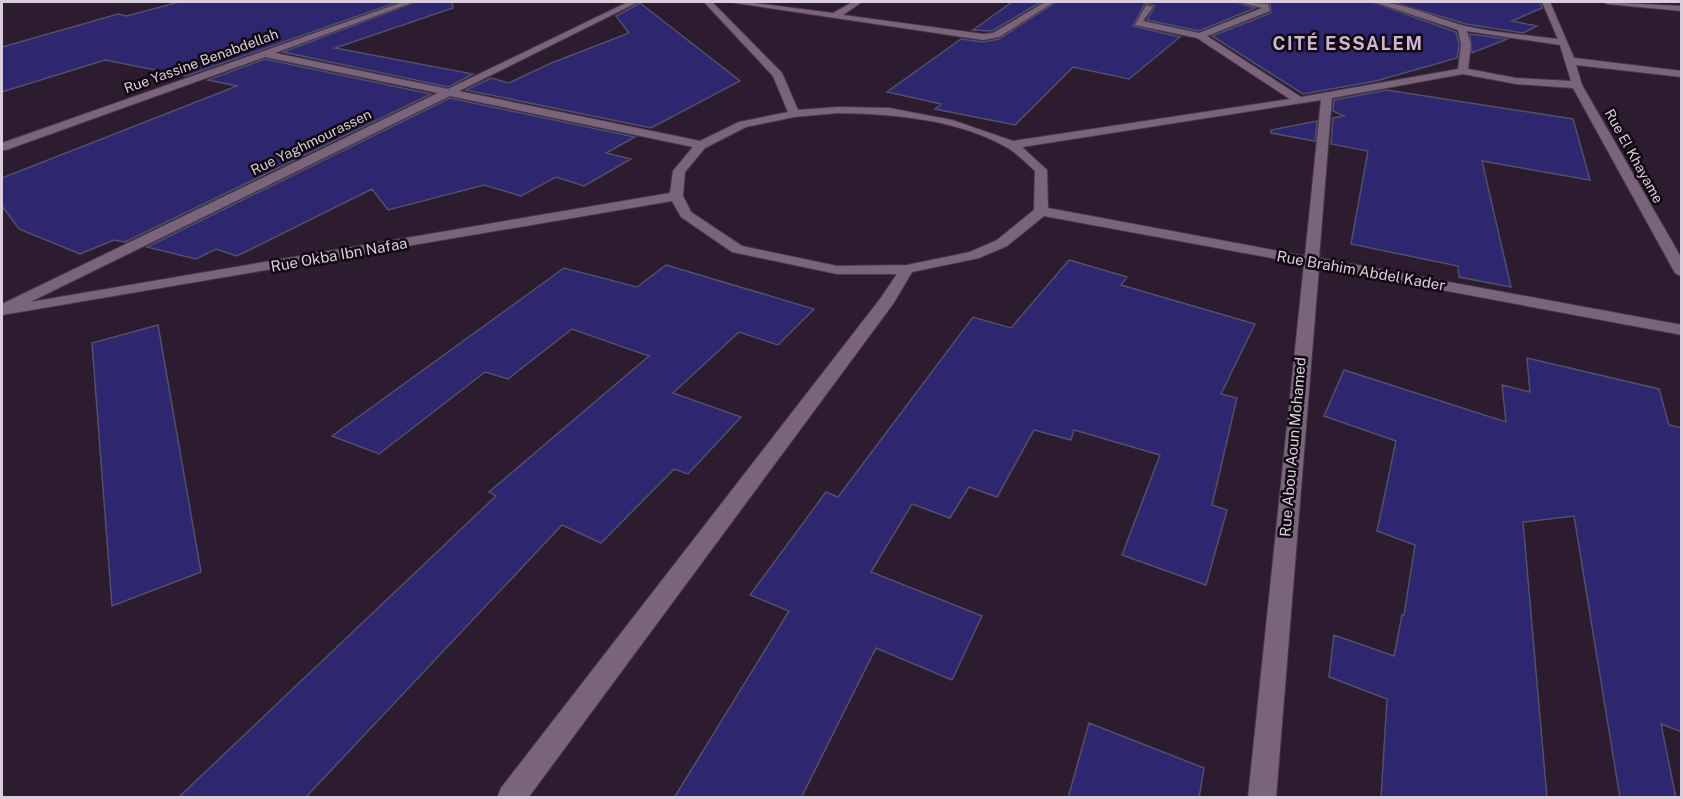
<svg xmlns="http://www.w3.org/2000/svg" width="1683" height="799" viewBox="0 0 1683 799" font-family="'Public Sans',sans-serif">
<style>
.building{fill:#2e266e;stroke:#4f516c;stroke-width:1.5}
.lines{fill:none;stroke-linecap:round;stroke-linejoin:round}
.minor-casing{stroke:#48394a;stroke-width:2}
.minor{fill:#7a647c;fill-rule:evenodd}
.labels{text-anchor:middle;stroke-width:5;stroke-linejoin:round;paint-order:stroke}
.far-street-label{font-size:14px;fill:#dacedb;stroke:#110912}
.street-label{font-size:15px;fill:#dacedb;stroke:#110912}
.far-district-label{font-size:18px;font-weight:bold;letter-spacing:1.5px;fill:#cdb5cf;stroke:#110912}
</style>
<rect width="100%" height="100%" fill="#2d1b2f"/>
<!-- building -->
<path class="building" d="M 179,2 L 398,2 L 186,76 L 105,60 L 2,92 L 2,47 L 118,14 L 127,16 Z
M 416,2 L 452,2 L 453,8 L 335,48 L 473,74 L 448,87 L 283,52 Z
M 1012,2 L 1041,2 L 992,31 L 973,30 Z
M 1056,2 L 1236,2 L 1255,8 L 1199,31 L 1147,20 L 1155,6 L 1145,3 L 1133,26 L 1180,37 L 1129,79 L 1073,67 L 1015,125 L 935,109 L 941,104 L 887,92 L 961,39 L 983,42 L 999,39 Z
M 1264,2 L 1372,2 L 1456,32 L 1459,45 L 1457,58 L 1376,81 L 1303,94 L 1212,36 L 1271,13 L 1270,3 Z
M 1392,2 L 1540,2 L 1542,8 L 1512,21 L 1537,26 L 1523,33 L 1466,24 Z
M 640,3 L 740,81 L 651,128 L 466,90 L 491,78 L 509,83 L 549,64 L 629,33 L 616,16 Z
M 1470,34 L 1507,39 L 1472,53 Z
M 265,59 L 431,94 L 125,242 L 114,240 L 80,254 L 19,229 L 2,206 L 2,178 L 237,86 L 208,80 Z
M 1387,90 L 1573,119 L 1590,180 L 1482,161 L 1511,287 L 1459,277 L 1458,266 L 1351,244 L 1368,151 L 1331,144 L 1333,118 L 1344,116 L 1333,111 L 1334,100 Z
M 450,98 L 635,137 L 606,153 L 631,159 L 584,186 L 556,177 L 521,196 L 484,185 L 388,210 L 372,189 L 237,256 L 216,249 L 196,259 L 147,247 Z
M 1317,121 L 1315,141 L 1271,133 L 1271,130 Z
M 1069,260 L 1127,277 L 1121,285 L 1255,324 L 1221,394 L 1237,398 L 1212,505 L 1227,510 L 1206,585 L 1122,555 L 1160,455 L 1074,430 L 1071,440 L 1034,430 L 997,497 L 969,487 L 950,518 L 912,504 L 871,572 L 982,616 L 952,680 L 876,648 L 801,798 L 674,798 L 789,611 L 750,595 L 826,492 L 838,497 L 973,317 L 1011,328 Z
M 666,265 L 814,309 L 778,345 L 739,332 L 673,393 L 741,417 L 688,474 L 674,469 L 601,543 L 562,525 L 305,798 L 178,798 L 496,496 L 489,492 L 649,356 L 572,329 L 508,379 L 485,372 L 379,454 L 332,436 L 564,268 L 637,287 Z
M 158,325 L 201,572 L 112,606 L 92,343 Z
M 1527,358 L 1659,389 L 1669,425 L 1682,428 L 1682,732 L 1661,724 L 1676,798 L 1620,798 L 1574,516 L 1523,522 L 1547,798 L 1381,798 L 1387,699 L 1329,677 L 1334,635 L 1394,656 L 1402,615 L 1404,615 L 1415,545 L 1377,531 L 1396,441 L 1324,416 L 1344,370 L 1506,422 L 1502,385 L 1530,392 Z
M 1089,723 L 1204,768 L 1199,798 L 1068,798 Z"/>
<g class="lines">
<defs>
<path id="minor" d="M 403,2 L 414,2 L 275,53 L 448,89 L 628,2 L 638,2 L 459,91 L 700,141 L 739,122 L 788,112 L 773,76 L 704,2 L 712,2 L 782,73 L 798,110 L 838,107 L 889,108 L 952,120 L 1013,141 L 1290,99 L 1197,38 L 1135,25 L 1146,5 L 1153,7 L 1143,21 L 1199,33 L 1262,8 L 1238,2 L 1268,4 L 1270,11 L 1207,36 L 1301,97 L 1458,69 L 1461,45 L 1458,30 L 1374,2 C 1406,2 1434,18 1465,26 C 1495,33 1527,35 1558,39 L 1542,2 L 1550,2 L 1574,58 L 1682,71 L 1682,77 L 1576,65 L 1582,85 L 1682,259 L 1682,277 L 1675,273 L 1573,88 L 1516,84 L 1463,74 L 1332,98 L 1319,258 L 1682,325 L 1682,335 L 1319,267 L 1276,798 L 1248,798 L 1304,264 L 1044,216 L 1007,246 L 979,258 L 912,272 L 893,304 L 528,798 L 497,798 L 501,788 L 880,299 L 897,274 L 837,274 L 732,252 L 681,217 L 672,201 L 2,315 L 2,304 L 438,93 L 265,57 L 6,150 L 2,150 L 2,143 ZM 1467,31 L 1560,45 L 1571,81 L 1516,78 L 1468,69 L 1471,45 ZM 450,96 L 693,147 L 673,171 L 670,193 L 30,302 ZM 1321,100 L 1305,256 L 1048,208 L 1047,170 L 1022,147 ZM 838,113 C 894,114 956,119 1006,147 C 1017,153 1026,163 1035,171 L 1034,210 L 997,240 L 970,252 L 907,265 L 837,266 L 742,246 L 691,212 L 683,196 L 685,172 L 705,148 L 746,127 L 794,117 Z
M 729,2 L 747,2 L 833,13 L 853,2 L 862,2 L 843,15 L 983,34 L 993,33 L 1045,2 L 1054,2 L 999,37 L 983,40 Z
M 1603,2 L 1682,6 L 1682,11 L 1607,4 Z"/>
</defs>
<!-- minor casing -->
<use href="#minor" class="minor-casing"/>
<!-- minor -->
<use href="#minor" class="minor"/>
</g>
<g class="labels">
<!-- far-street labels -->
<g class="far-street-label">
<text transform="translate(201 61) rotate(-20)" y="5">Rue Yassine Benabdellah</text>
<text transform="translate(311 142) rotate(-26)" y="5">Rue Yaghmourassen</text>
<text transform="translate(1634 156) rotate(61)" y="5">Rue El Khayame</text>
</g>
<!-- street labels -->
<g class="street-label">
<text transform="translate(339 255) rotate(-10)" y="5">Rue Okba Ibn Nafaa</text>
<text transform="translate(1361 271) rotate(10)" y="5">Rue Brahim Abdel Kader</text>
<text transform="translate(1293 447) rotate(-85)" y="5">Rue Abou Aoun Mohamed</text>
</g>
<!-- far-district labels -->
<g class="far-district-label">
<text x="1348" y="50">CITÉ ESSALEM</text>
</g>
</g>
<!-- border -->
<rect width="1683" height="799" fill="none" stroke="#dacedb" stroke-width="6"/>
</svg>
